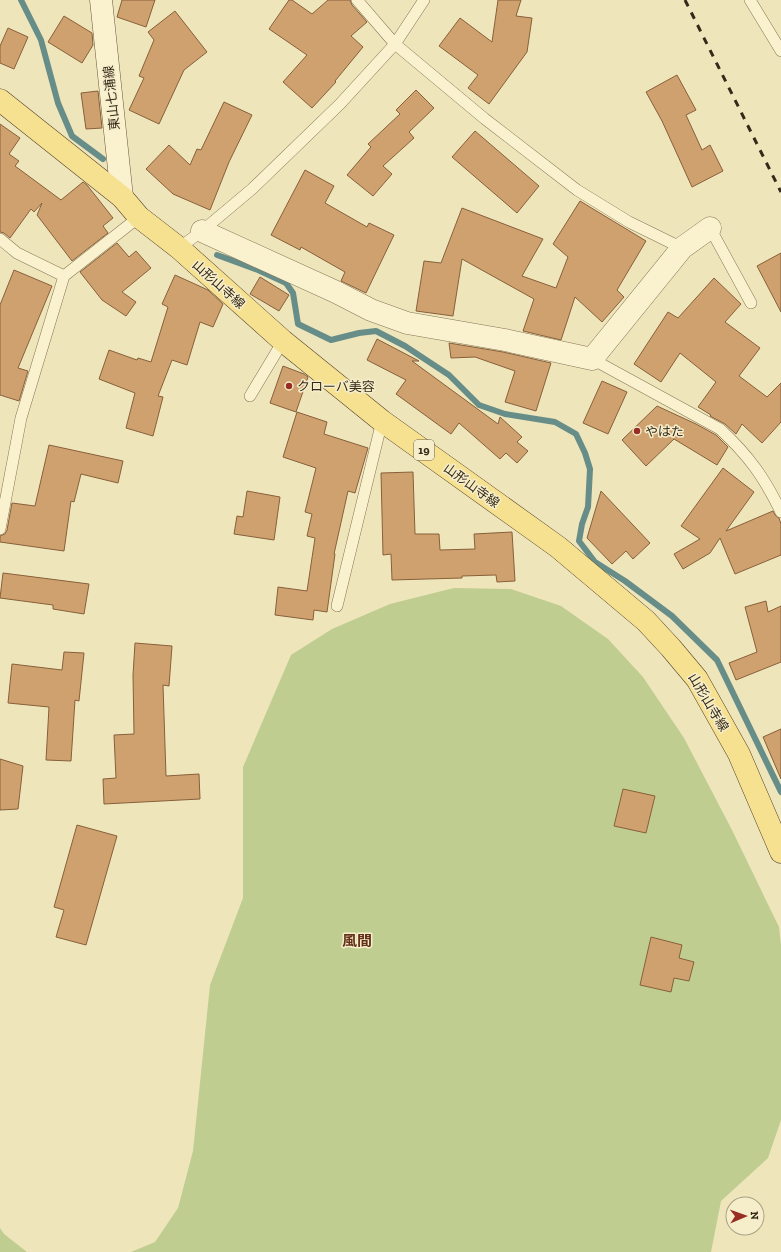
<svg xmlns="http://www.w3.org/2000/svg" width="781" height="1252" viewBox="0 0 781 1252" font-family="'Zilla Slab','Noto Sans JP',serif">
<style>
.green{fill:#bfcd90}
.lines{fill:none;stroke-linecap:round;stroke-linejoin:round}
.stream{stroke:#678d88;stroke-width:6}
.building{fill:#cfa16f;stroke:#87603a}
.service-casing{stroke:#877555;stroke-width:12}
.minor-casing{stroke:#877555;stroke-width:23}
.secondary-casing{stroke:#685538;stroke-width:23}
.primary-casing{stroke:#54422a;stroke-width:23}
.service{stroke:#faf2cf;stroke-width:11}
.minor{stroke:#faf2cf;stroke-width:22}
.secondary{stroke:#faf2cf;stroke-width:22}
.primary{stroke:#f5e190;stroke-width:22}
.rail{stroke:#352a1a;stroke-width:3;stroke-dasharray:7 7;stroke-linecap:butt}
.poi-dot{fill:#982e23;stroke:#f6eecb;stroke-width:1.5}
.labels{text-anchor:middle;stroke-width:3;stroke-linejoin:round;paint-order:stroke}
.shield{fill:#f6eecb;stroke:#6f654f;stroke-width:1}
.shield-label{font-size:12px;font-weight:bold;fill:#352a1a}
.street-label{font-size:13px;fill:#352a1a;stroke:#f6eecb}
.poi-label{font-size:13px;fill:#352a1a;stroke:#f6eecb;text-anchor:start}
.quarter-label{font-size:15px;font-weight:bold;fill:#633018;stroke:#f6eecb}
</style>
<rect width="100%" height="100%" fill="#efe5bb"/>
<!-- green -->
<path class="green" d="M 454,588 L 511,589 L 561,606 L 608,639 L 643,677 L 684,738 L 732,830 L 779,927 L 781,945 L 781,1120 L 768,1158 L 721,1201 L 711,1252 L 131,1252 L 155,1242 L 178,1208 L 193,1151 L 210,985 L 243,898 L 243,767 L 291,655 L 332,629 L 390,604 Z
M 0,1228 L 4,1234 L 27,1252 L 0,1252 Z"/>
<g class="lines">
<!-- stream -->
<path class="stream" d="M 21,0 L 41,40 L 58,103 L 72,136 L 103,159
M 217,255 L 258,270 L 286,283 L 293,293 L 298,324 L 331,340 L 359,333 L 376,331 L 405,346 L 449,375 L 479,405 L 505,414 L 555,422 L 576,434 L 585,453 L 590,469 L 588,507 L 582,524 L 579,541 L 595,562 L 625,581 L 672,616 L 717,660 L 781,792"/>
</g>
<!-- building -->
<path class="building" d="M 122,0 L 155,0 L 146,27 L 117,17 Z
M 289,0 L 292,0 L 312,14 L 328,0 L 350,0 L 352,5 L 367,22 L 351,36 L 363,47 L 335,81 L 336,82 L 312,108 L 283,82 L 307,55 L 269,29 Z
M 498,0 L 521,0 L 516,16 L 532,18 L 527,52 L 489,104 L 468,88 L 478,75 L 439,46 L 460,18 L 492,42 Z
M 175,11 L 207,52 L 184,70 L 159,124 L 129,110 L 144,78 L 139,76 L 154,40 L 148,32 Z
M 64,16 L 92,33 L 93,45 L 82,63 L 48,42 Z
M 8,28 L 28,37 L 14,69 L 0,63 L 0,46 Z
M 677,75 L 696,110 L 686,115 L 702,150 L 710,145 L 723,171 L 692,187 L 662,121 L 646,92 Z
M 416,90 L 434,108 L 409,132 L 414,138 L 383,166 L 392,174 L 373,196 L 347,175 L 371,147 L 368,144 L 400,114 L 396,110 Z
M 98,91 L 102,128 L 86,129 L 81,93 Z
M 224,102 L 252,115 L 229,162 L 210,210 L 173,194 L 146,169 L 169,145 L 190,165 L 197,149 L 201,150 Z
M 0,124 L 20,138 L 9,154 L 19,161 L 15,166 L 61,200 L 83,182 L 87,185 L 113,218 L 103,226 L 108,233 L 72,261 L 37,215 L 42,203 L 34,212 L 31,209 L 10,238 L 4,233 L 0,232 Z
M 475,131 L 539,186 L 517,213 L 452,157 Z
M 305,170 L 334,186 L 325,203 L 367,227 L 369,223 L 394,235 L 366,293 L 341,281 L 345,272 L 301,247 L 300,250 L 271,235 Z
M 580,201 L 646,241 L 617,290 L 624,297 L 602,322 L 575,297 L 561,340 L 523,331 L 534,299 L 462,259 L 453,316 L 416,311 L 424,261 L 441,263 L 462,208 L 543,239 L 522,276 L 556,288 L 568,257 L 553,244 Z
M 117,243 L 129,257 L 136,251 L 151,268 L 122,292 L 136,302 L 126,316 L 102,300 L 80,272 Z
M 781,253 L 781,312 L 757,266 Z
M 14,270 L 52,286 L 18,368 L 28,371 L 19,401 L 0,395 L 0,305 Z
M 175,275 L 208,290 L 223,304 L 213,327 L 200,322 L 187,365 L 172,360 L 158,396 L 163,397 L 153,436 L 126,428 L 135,393 L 99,379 L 109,350 L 137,360 L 138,358 L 151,362 L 168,307 L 162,304 Z
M 260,277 L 289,295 L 279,311 L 250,294 Z
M 714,278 L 741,304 L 725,322 L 760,348 L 739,376 L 767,397 L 781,383 L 781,422 L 762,443 L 742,424 L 736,434 L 725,424 L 710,416 L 711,415 L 698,407 L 716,382 L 680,353 L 661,382 L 634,364 L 668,312 L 678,318 Z
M 377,339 L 419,361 L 412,361 L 498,424 L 500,417 L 522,437 L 517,442 L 528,451 L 517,463 L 506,453 L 500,459 L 459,423 L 451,434 L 396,394 L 406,380 L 367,360 Z
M 449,343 L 503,352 L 551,363 L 536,411 L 505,402 L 515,371 L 475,357 L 451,358 Z
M 283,366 L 304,374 L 308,377 L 296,412 L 270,403 Z
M 602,381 L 627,392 L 608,434 L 583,423 Z
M 657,406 L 696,424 L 716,435 L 728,447 L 717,465 L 674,439 L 646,466 L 622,440 Z
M 297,412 L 327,422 L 324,434 L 368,448 L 355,493 L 348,491 L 334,554 L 335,554 L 327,612 L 314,610 L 313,620 L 275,615 L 278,587 L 307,591 L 315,538 L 307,536 L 312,514 L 305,512 L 316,468 L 283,457 Z
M 49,445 L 123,461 L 118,483 L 81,474 L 74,502 L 71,501 L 64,551 L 0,542 L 0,536 L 5,534 L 7,530 L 12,503 L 35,506 Z
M 723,468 L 754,492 L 726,531 L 773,511 L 775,515 L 779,518 L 781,524 L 781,555 L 735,574 L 720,538 L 710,553 L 683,569 L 674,554 L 700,539 L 681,526 Z
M 413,472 L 415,534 L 439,534 L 440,550 L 475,549 L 474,534 L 512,532 L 515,581 L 497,582 L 496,575 L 462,576 L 462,578 L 392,580 L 391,554 L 383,555 L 381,473 Z
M 247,491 L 280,497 L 274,540 L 234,534 L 237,516 L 243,517 Z
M 601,491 L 650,543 L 633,559 L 626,551 L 612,564 L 587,538 Z
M 3,573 L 89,584 L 84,614 L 53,609 L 53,605 L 0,598 Z
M 766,601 L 768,612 L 781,606 L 781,662 L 736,680 L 729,663 L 757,652 L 745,607 Z
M 135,643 L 172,646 L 169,686 L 163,685 L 166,776 L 199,774 L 200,799 L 104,804 L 103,779 L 116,778 L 114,735 L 134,734 L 133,675 Z
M 64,652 L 84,653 L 79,701 L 75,700 L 71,761 L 46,760 L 49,707 L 8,703 L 12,664 L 62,670 Z
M 781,729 L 781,779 L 763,737 Z
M 0,759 L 23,766 L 18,809 L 0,810 Z
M 623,789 L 655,796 L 646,833 L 614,826 Z
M 77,825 L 117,836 L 86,945 L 56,937 L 64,910 L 54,907 Z
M 651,937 L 682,945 L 679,958 L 694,962 L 689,981 L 674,978 L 671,992 L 640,985 Z"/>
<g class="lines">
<defs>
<path id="service" d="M 357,0 L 395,44 L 485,119 L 577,190 L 629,222 L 682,248
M 750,0 L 781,51
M 710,228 L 751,303
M 0,239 L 17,253 L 64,276 L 139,217
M 179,248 L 202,231 L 252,189 L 340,104 L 395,44 L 424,0
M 592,359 L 720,429 C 749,456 764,477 781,512
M 250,396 L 283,341
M 0,529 L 21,418 L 64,276
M 337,606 L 382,421"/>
<path id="minor" d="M 202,231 L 336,292 L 371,310 L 407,323 L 505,340 L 592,359 L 682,248 L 710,228"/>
<path id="secondary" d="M 101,0 L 122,197"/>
<path id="primary" d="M 0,100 L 122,197 L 139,217 L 179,248 L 283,341 L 382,421 L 558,547 L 646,621 L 671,648 L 697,679 L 739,754 L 781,852"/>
</defs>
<!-- service casing -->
<use href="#service" class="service-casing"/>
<!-- minor casing -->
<use href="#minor" class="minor-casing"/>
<!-- secondary casing -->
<use href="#secondary" class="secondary-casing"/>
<!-- primary casing -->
<use href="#primary" class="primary-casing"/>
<!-- service -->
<use href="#service" class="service"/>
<!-- minor -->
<use href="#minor" class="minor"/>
<!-- secondary -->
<use href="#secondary" class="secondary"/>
<!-- primary -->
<use href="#primary" class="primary"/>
<!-- rail -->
<path class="rail" d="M 685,0 L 781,192"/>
</g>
<!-- markers -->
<g class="poi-dot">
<circle cx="289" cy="386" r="4"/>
<circle cx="637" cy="431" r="4"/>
</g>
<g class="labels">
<!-- shield labels -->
<rect class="shield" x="414" y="440" width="20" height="20" rx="3"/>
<g class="shield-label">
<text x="424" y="454">19</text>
</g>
<!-- street labels -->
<g class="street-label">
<text transform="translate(111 98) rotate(-96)" y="5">東山七浦線</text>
<text transform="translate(219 284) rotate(42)" y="5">山形山寺線</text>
<text transform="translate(472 485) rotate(36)" y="5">山形山寺線</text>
<text transform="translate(709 702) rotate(59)" y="5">山形山寺線</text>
</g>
<!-- poi labels -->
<g class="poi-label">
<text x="297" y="391">クローバ美容</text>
<text x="645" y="436">やはた</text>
</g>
<!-- quarter labels -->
<g class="quarter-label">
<text x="357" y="946">風間</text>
</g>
</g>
<!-- north arrow -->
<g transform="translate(745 1216) rotate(88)"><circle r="19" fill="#f6eecb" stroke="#a9a084"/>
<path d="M0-3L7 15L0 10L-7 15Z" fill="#982e23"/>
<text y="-6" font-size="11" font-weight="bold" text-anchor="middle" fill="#352a1a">N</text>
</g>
</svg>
